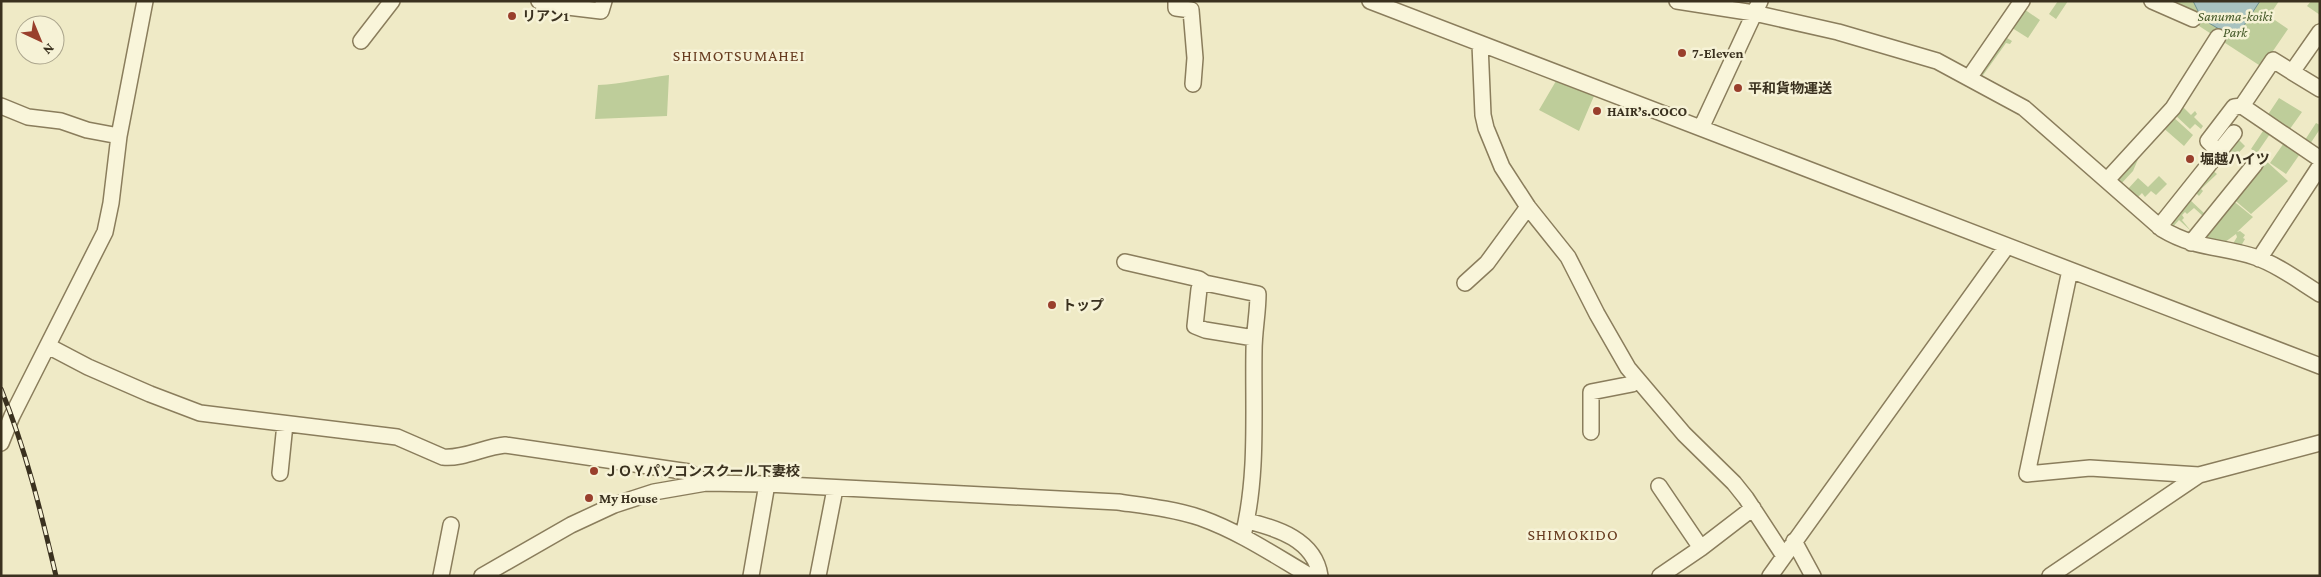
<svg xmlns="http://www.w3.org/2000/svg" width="2321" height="577" viewBox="0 0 2321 577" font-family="'Crimson Pro','Noto Sans JP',serif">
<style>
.green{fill:#becd9a}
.water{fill:#a8c2bf;stroke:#6e918f}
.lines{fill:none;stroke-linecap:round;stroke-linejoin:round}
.minor-casing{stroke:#8a7d5c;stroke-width:18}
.minor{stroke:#f9f5da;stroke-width:15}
.rail-casing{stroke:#3a311f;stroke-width:5}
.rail{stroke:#f6f2d6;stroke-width:3;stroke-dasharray:9;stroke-linecap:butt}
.poi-dot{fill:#993f2c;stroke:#f6f2d6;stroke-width:2}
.labels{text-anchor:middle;stroke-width:5;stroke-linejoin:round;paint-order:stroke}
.poi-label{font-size:14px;font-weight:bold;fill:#3a311f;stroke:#f6f2d6;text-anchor:start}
.park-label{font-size:14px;font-style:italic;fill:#425726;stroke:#f6f2d6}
.quarter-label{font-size:16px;letter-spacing:1px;fill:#673b1f;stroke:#f6f2d6}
</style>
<rect width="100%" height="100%" fill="#efeac6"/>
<!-- green -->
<path class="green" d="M 2058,1 L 2068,1 L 2056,19 L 2049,14 Z
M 2176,1 L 2279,1 L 2269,16 L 2288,29 L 2262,67 L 2173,9 Z
M 2311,1 L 2320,1 L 2320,15 L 2307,6 Z
M 2021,7 L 2040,20 L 2028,38 L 2009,26 Z
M 2002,35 L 2012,41 L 2010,44 L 2006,43 L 1981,78 L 1976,75 Z
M 669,75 L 667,116 L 595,119 L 598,85 C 622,84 645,78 669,75 Z
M 1556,81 L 1594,96 L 1579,131 L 1539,110 Z
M 2279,98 L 2302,112 L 2287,133 L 2265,119 Z
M 2181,105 L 2191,115 L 2195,111 L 2197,114 L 2194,117 L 2203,126 L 2201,129 L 2195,124 L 2190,129 L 2174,114 Z
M 2171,115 L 2193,135 L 2184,146 L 2161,126 Z
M 2256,122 L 2281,137 L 2279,140 L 2270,134 L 2257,153 L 2251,149 L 2263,131 L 2261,128 L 2254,125 Z
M 2316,123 L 2320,125 L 2320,129 L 2308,147 L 2303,143 Z
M 2236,137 L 2245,146 L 2228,164 L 2220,156 Z
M 2286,140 L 2302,151 L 2286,174 L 2270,163 Z
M 2136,157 L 2139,157 L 2133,171 L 2120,185 L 2115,180 Z
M 2264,159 L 2288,181 L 2251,214 L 2231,197 Z
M 2211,169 L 2217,174 L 2201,189 L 2203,191 L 2199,196 L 2195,192 Z
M 2159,176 L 2167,184 L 2156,195 L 2151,191 L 2145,197 L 2142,193 L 2136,199 L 2127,190 L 2138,178 L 2148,187 Z
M 2188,198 L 2206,215 L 2204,217 L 2194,208 L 2187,214 L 2185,212 L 2182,215 L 2184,218 L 2182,220 L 2191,231 L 2179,220 L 2170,230 L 2167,222 Z
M 2231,199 L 2253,217 L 2237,232 L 2240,231 L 2245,235 L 2243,238 L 2245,239 L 2241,246 L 2231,247 L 2237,237 L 2236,234 L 2221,245 L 2201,240 Z"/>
<!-- water -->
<path class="water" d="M 2193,1 L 2260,1 L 2239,33 L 2231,36 L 2202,19 Z"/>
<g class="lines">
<defs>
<path id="minor" d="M 539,1 L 551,5 L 601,11 L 604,1
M 1176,1 L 1176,8 L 1191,10 L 1195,58 L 1193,84
M 1370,1 L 2320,366
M 1677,1 L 1754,13 L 1838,32 L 1937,61 L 2024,108 L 2162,229 C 2195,249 2221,246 2255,257 C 2278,265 2299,281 2320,294
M 2152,1 L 2193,19
M 2320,32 L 2292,72 L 2320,89
M 361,41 L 392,1
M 1480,44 L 1483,115 L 1486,128 L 1502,167 L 1528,207 L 1568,257 L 1597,314 L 1628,368 L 1684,434 L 1734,483 L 1746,498 L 1784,556
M 1969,78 L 2022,1
M 1,106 L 28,117 L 61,121 L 87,130 L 119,136
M 2242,106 L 2320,159
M 1701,128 L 1760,1
M 2219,152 L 2208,141 L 2234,107 L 2242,106 L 2273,60 L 2292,72
M 2107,180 L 2173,108 L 2218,37
M 2159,227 L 2234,133
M 2191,243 L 2255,164
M 2259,259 L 2320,166
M 1125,262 L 1199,279 L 1205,283 L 1258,294 C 1258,313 1254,331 1254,351 C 1253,413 1258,475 1243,536
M 2070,270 L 2027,474 L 2090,468 L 2199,475
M 1205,283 L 1199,289 L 1195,326 L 1205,330 L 1254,338
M 1465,283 L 1487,263 L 1528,207
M 48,346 L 88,367 L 150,394 L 200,413 L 397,437 L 443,457 C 463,459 484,447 505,445 L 689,472 L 706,483
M 1591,432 L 1591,392 L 1632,384 L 1638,380
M 1,443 L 12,416 L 105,232 L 111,203 L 119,136 L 145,1
M 280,473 L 285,424
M 1659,486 L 1701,548
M 1247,521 C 1277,528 1315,540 1320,576
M 1794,541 L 1813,576
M 441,576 L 451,525
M 482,576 L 571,525 L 614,505 L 654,492 L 706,483 L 767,484 L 1118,502 C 1146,506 1174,509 1201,518 C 1240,532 1274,555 1310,576
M 751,576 L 767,484
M 818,576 L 835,489
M 1660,576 L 1701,548 L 1753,508
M 1770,576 L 2007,246
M 2050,576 L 2199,475 L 2320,443"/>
</defs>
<!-- minor casing -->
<use href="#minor" class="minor-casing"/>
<!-- minor -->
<use href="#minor" class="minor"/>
<defs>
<path id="rail" d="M 1,389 C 26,450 41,512 56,576"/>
</defs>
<!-- rail casing -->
<use href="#rail" class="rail-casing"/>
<!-- rail -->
<use href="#rail" class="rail"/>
</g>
<!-- markers -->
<g class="poi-dot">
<circle cx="512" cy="16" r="5"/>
<circle cx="1682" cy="53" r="5"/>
<circle cx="1738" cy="88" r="5"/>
<circle cx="1597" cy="111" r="5"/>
<circle cx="2190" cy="159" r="5"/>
<circle cx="1052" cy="305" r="5"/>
<circle cx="594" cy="471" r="5"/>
<circle cx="589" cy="498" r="5"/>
</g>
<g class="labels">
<!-- poi labels -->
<g class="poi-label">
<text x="522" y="21">リアン1</text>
<text x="1692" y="58">7-Eleven</text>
<text x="1748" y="93">平和貨物運送</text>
<text x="1607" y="116">HAIR’s.COCO</text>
<text x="2200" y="164">堀越ハイツ</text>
<text x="1062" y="310">トップ</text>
<text x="604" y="476">ＪＯＹパソコンスクール下妻校</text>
<text x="599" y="503">My House</text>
</g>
<!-- park labels -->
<g class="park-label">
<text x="2235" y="21">Sanuma-koiki<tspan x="2235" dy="16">Park</tspan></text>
</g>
<!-- quarter labels -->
<g class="quarter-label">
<text x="739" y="61">SHIMOTSUMAHEI</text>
<text x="1573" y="540">SHIMOKIDO</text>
</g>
</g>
<!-- border -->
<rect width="2321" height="577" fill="none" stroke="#3a311f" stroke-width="5"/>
<!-- north arrow -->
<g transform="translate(40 40) rotate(136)"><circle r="24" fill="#f6f2d6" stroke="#aba58d"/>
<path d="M0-4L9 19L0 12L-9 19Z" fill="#993f2c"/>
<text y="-8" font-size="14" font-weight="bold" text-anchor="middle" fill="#3a311f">N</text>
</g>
</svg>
